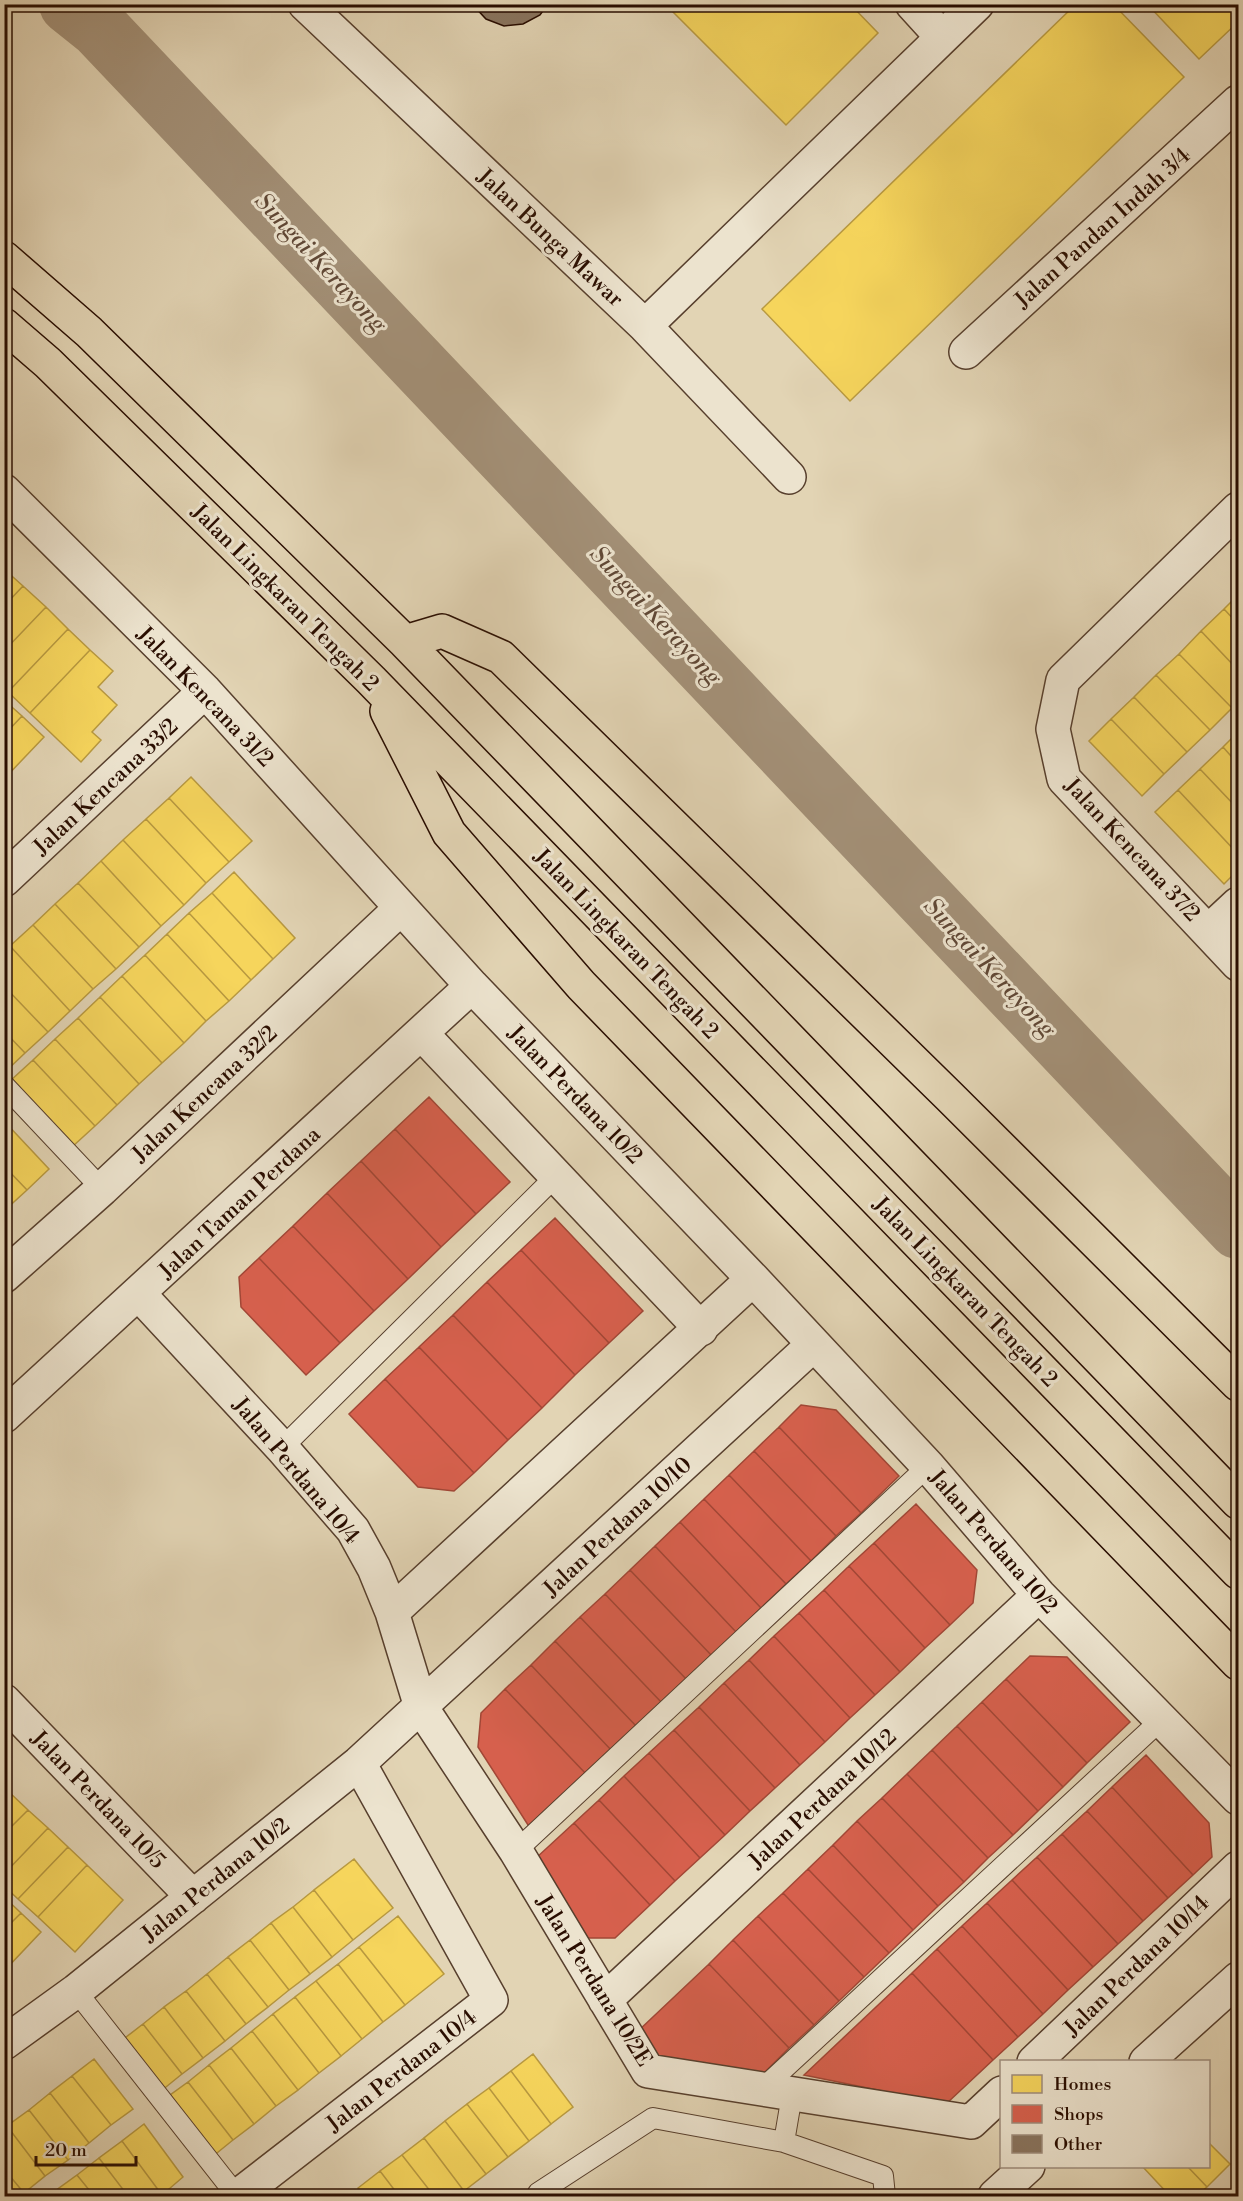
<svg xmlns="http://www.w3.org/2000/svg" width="1243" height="2201" viewBox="0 0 1243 2201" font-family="'Libre Bodoni',serif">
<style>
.homes{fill:#f6d55c;stroke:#b89940;stroke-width:1.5}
.shops{fill:#d6604d;stroke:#a24736;stroke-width:1.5}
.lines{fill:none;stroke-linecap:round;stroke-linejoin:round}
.river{stroke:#a39077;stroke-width:60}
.building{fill:#89745e;stroke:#290d00;stroke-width:1.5}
.service-casing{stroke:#573f2d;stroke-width:22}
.minor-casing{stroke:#573f2d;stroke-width:36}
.trunk-casing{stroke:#290d00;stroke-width:36}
.service{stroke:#ece3ce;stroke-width:20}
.minor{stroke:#ece3ce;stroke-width:33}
.trunk{stroke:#e2d4b4;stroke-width:33}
.labels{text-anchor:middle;stroke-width:6;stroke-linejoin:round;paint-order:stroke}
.street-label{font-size:22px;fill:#290d00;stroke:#ece3ce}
.water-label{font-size:24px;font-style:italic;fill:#604836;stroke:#ece3ce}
</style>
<rect width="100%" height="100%" fill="#e2d4b4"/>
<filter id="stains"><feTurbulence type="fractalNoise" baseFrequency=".00333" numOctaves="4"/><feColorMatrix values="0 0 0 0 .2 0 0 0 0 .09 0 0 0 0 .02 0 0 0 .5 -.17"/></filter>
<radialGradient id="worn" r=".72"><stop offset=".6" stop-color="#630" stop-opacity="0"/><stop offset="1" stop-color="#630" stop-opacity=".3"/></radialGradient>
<!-- homes -->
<path class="homes" d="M 665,4 L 850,4 L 878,33 L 786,125 Z
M 1076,4 L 1113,4 L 1184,77 L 850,401 L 762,309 Z
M 1147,4 L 1238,4 L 1238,22 L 1199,59 Z
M 4,569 L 23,586 L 4,606 Z
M 23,586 L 46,607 L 4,651 L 4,606 Z
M 1238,595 L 1238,624 L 1224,609 Z
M 46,607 L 68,629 L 8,692 L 4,689 L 4,651 Z
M 1224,609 L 1238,624 L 1238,670 L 1201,631 Z
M 68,629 L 90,650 L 30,713 L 8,692 Z
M 1201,631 L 1238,670 L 1238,701 L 1232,708 L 1179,654 Z
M 90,650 L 113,671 L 98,687 L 117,705 L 92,732 L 101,740 L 81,762 L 30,713 Z
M 1179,654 L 1232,708 L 1210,730 L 1156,675 Z
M 1156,675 L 1210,730 L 1187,752 L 1134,697 Z
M 1134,697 L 1187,752 L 1164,774 L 1111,719 Z
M 4,700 L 22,716 L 4,735 Z
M 22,716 L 44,737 L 4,779 L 4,735 Z
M 1111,719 L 1164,774 L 1142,796 L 1089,741 Z
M 1238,732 L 1238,764 L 1223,747 Z
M 1223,747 L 1238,764 L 1238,809 L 1200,769 Z
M 1200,769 L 1238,809 L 1238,854 L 1178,790 Z
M 191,777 L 252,841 L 229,862 L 169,798 Z
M 1178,790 L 1238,854 L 1238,870 L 1224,884 L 1155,812 Z
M 169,798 L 229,862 L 206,883 L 146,819 Z
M 146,819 L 206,883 L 184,905 L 123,840 Z
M 123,840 L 184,905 L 161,926 L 101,861 Z
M 101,861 L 161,926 L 139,947 L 78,883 Z
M 234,872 L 295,938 L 273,959 L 212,893 Z
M 78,883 L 139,947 L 116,969 L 55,904 Z
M 212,893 L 273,959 L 251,980 L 189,913 Z
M 55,904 L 116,969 L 93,989 L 33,925 Z
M 189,913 L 251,980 L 229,1001 L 167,934 Z
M 33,925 L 93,989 L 70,1011 L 10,946 Z
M 167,934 L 229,1001 L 206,1021 L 145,955 Z
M 10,946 L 70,1011 L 48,1032 L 4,986 L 4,951 Z
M 145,955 L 206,1021 L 184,1043 L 122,976 Z
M 122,976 L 184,1043 L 162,1063 L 100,997 Z
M 4,986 L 48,1032 L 25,1053 L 4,1031 Z
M 100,997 L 162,1063 L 139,1084 L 78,1018 Z
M 78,1018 L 139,1084 L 117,1105 L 55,1039 Z
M 4,1031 L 25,1053 L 4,1073 Z
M 55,1039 L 117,1105 L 95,1126 L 33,1060 Z
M 33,1060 L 95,1126 L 72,1147 L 10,1081 Z
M 4,1121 L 49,1169 L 27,1190 L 4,1166 Z
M 4,1166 L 27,1190 L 4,1211 Z
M 8,1791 L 28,1810 L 4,1834 L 4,1795 Z
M 28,1810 L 48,1828 L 4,1874 L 4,1834 Z
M 48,1828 L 68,1847 L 18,1899 L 4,1886 L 4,1874 Z
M 68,1847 L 87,1865 L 38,1917 L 18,1899 Z
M 354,1859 L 393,1908 L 353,1940 L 314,1890 Z
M 87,1865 L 123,1900 L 75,1952 L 38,1917 Z
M 314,1890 L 353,1940 L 332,1957 L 293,1907 Z
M 4,1897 L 21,1913 L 4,1930 Z
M 293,1907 L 332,1957 L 310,1974 L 271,1923 Z
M 21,1913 L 41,1932 L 4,1971 L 4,1930 Z
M 398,1916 L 444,1974 L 405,2005 L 359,1947 Z
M 271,1923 L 310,1974 L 289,1990 L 250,1940 Z
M 250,1940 L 289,1990 L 268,2007 L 228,1957 Z
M 359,1947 L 405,2005 L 383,2022 L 338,1964 Z
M 228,1957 L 268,2007 L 246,2024 L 207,1974 Z
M 338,1964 L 383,2022 L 362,2039 L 316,1981 Z
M 207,1974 L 246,2024 L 225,2041 L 186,1991 Z
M 316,1981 L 362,2039 L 341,2056 L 295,1997 Z
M 186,1991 L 225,2041 L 203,2058 L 164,2007 Z
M 295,1997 L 341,2056 L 319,2073 L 273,2014 Z
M 164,2007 L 203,2058 L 182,2074 L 143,2024 Z
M 273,2014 L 319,2073 L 298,2090 L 252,2031 Z
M 143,2024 L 182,2074 L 161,2091 L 121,2041 Z
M 252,2031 L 298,2090 L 276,2106 L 231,2048 Z
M 231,2048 L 276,2106 L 254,2124 L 209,2065 Z
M 533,2054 L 573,2107 L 551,2124 L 511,2071 Z
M 94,2059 L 133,2109 L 111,2125 L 72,2076 Z
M 209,2065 L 254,2124 L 233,2140 L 188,2082 Z
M 511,2071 L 551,2124 L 529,2141 L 489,2088 Z
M 72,2076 L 111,2125 L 89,2143 L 50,2093 Z
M 188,2082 L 233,2140 L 212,2157 L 166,2098 Z
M 489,2088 L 529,2141 L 508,2157 L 467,2104 Z
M 50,2093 L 89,2143 L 68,2160 L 29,2110 Z
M 467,2104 L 508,2157 L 486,2174 L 445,2121 Z
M 29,2110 L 68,2160 L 45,2176 L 7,2126 Z
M 445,2121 L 486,2174 L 464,2191 L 424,2138 Z
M 144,2124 L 183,2177 L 162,2195 L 122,2141 Z
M 7,2126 L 45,2176 L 24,2193 L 4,2169 L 4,2128 Z
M 424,2138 L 464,2191 L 457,2196 L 434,2196 L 402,2155 Z
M 122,2141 L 162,2195 L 159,2196 L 128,2196 L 99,2158 Z
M 1208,2142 L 1230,2164 L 1207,2187 L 1187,2166 L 1208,2166 Z
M 402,2155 L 434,2196 L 399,2196 L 380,2171 Z
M 99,2158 L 128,2196 L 94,2196 L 77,2175 Z
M 1142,2166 L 1187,2166 L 1207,2187 L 1196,2196 L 1170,2196 Z
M 4,2169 L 24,2193 L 20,2196 L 4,2196 Z
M 380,2171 L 399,2196 L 365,2196 L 358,2188 Z
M 77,2175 L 94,2196 L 59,2196 L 55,2191 Z"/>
<!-- shops -->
<path class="shops" d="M 429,1097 L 510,1182 L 476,1214 L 395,1129 Z
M 395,1129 L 476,1214 L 441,1247 L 361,1161 Z
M 361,1161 L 441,1247 L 408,1279 L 327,1193 Z
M 327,1193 L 408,1279 L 374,1311 L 293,1226 Z
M 555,1218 L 643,1311 L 609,1343 L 521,1250 Z
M 293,1226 L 374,1311 L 340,1343 L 259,1258 Z
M 521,1250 L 609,1343 L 575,1375 L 487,1282 Z
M 259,1258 L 340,1343 L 306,1375 L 241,1307 L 239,1277 Z
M 487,1282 L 575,1375 L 542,1408 L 453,1315 Z
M 453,1315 L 542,1408 L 508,1440 L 419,1347 Z
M 419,1347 L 508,1440 L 474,1473 L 385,1379 Z
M 385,1379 L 474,1473 L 454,1491 L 418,1487 L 349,1414 Z
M 801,1405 L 836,1410 L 899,1476 L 861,1513 L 779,1427 Z
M 779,1427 L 861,1513 L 836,1536 L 754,1451 Z
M 754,1451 L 836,1536 L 811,1561 L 729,1475 Z
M 729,1475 L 811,1561 L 786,1584 L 704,1499 Z
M 704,1499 L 786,1584 L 761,1608 L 680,1522 Z
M 916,1504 L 977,1570 L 973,1603 L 950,1625 L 874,1543 Z
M 680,1522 L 761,1608 L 736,1632 L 655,1546 Z
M 874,1543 L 950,1625 L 925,1648 L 849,1566 Z
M 655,1546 L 736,1632 L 712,1656 L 630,1570 Z
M 849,1566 L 925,1648 L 900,1672 L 824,1590 Z
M 630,1570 L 712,1656 L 687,1680 L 605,1594 Z
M 824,1590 L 900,1672 L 875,1695 L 799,1613 Z
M 605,1594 L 687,1680 L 662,1703 L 580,1617 Z
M 799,1613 L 875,1695 L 850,1718 L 774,1636 Z
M 580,1617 L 662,1703 L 637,1727 L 555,1641 Z
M 774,1636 L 850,1718 L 825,1742 L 749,1660 Z
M 555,1641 L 637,1727 L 612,1751 L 531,1665 Z
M 1030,1656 L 1067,1657 L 1130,1722 L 1087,1763 L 1006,1679 Z
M 749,1660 L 825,1742 L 800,1765 L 724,1683 Z
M 531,1665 L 612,1751 L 587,1775 L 505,1689 Z
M 1006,1679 L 1087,1763 L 1063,1787 L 982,1702 Z
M 724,1683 L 800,1765 L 775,1788 L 699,1707 Z
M 505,1689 L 587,1775 L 530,1828 L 478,1747 L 481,1713 Z
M 982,1702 L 1063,1787 L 1038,1811 L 957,1726 Z
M 699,1707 L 775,1788 L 750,1811 L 674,1730 Z
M 957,1726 L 1038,1811 L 1013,1835 L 932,1750 Z
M 674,1730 L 750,1811 L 725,1835 L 649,1753 Z
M 932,1750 L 1013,1835 L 988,1858 L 907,1774 Z
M 649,1753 L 725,1835 L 700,1858 L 624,1776 Z
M 1146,1755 L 1209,1823 L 1212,1857 L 1193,1875 L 1112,1787 Z
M 907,1774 L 988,1858 L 964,1882 L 882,1798 Z
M 624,1776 L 700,1858 L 675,1881 L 599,1800 Z
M 1112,1787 L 1193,1875 L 1168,1898 L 1087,1811 Z
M 882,1798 L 964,1882 L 938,1906 L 857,1821 Z
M 599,1800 L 675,1881 L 650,1905 L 574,1823 Z
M 1087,1811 L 1168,1898 L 1143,1921 L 1062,1834 Z
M 857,1821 L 938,1906 L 913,1930 L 833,1845 Z
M 574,1823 L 650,1905 L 615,1938 L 588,1938 L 536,1858 Z
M 1062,1834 L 1143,1921 L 1118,1944 L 1037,1857 Z
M 833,1845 L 913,1930 L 889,1953 L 808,1869 Z
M 1037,1857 L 1118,1944 L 1093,1967 L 1012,1880 Z
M 808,1869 L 889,1953 L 864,1977 L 783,1893 Z
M 1012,1880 L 1093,1967 L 1068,1990 L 987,1903 Z
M 783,1893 L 864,1977 L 839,2001 L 758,1916 Z
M 987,1903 L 1068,1990 L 1043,2014 L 962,1926 Z
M 758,1916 L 839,2001 L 814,2025 L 733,1940 Z
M 962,1926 L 1043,2014 L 1018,2037 L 937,1949 Z
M 733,1940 L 814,2025 L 789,2048 L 709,1964 Z
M 937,1949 L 1018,2037 L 993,2060 L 912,1973 Z
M 709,1964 L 789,2048 L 760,2077 L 669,2068 L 636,2033 Z
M 912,1973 L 993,2060 L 946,2104 L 804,2075 Z"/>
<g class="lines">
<!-- river -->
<path class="river" d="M 69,4 L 99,28 L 1238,1229"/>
</g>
<!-- building -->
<path class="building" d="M 472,4 L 548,4 L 540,15 L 523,24 L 504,26 L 486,19 Z"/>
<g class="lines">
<defs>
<path id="service" d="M 4,1085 L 102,1189
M 282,1448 L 556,1176
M 516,1851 L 928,1466
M 76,1991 L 237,2196
M 761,2090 L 1162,1719
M 792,2095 L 784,2142 L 883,2176 L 885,2196
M 541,2196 L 538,2193 L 653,2118 L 784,2142"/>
<path id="minor" d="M 305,4 L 645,326 L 789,477
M 912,4 L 942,37
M 645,326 L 977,4
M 966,352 L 1238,102
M 4,491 L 205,691 L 472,986 L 753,1279 L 928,1466 L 1039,1595 L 1238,1798
M 1238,509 L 1063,680 L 1053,729 L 1064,779 L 1238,964
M 4,880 L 205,691
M 1209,931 L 1238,904
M 422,1034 L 701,1329
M 4,1276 L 102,1189 L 401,908
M 139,1294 L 282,1448 L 353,1530 L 374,1568 L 392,1612 L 421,1707 L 516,1851 L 648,2071 L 971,2122 L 1002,2093
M 4,1416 L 472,986
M 392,1612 L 753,1279
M 4,1701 L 193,1897
M 605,2000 L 1039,1595
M 4,2043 L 76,1991 L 359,1763 L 813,1345
M 1034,2062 L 1238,1868
M 1146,2062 L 1238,1979
M 238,2196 L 491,2000 L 359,1763
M 995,2196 L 1028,2166"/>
<path id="trunk" d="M 4,258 L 89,332 L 405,642 L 1238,1502
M 4,325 L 48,363 L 371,680 L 1238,1572
M 405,642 L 442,631 L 501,657 L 949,1096 L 1238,1384
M 387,711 L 449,833 L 581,985 L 1238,1663"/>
</defs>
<!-- service casing -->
<use href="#service" class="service-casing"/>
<!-- minor casing -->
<use href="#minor" class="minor-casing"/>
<!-- trunk casing -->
<use href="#trunk" class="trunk-casing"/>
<!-- service -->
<use href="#service" class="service"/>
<!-- minor -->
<use href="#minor" class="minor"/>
<!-- trunk -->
<use href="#trunk" class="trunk"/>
</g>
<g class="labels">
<!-- street labels -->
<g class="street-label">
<text transform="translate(1102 227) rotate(-42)" y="8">Jalan Pandan Indah 3/4</text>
<text transform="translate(551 237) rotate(43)" y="8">Jalan Bunga Mawar</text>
<text transform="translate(286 597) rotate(45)" y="8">Jalan Lingkaran Tengah 2</text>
<text transform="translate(206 696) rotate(46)" y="8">Jalan Kencana 31/2</text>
<text transform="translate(105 786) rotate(-43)" y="8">Jalan Kencana 33/2</text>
<text transform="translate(1133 849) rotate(47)" y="8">Jalan Kencana 37/2</text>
<text transform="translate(627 943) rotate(46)" y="8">Jalan Lingkaran Tengah 2</text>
<text transform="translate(204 1093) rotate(-43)" y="8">Jalan Kencana 32/2</text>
<text transform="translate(576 1094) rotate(46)" y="8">Jalan Perdana 10/2</text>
<text transform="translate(239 1202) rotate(-43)" y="8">Jalan Taman Perdana</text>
<text transform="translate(966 1291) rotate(46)" y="8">Jalan Lingkaran Tengah 2</text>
<text transform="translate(297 1470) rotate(50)" y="8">Jalan Perdana 10/4</text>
<text transform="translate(617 1526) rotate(-43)" y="8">Jalan Perdana 10/10</text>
<text transform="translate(994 1541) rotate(49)" y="8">Jalan Perdana 10/2</text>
<text transform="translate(822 1798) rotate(-43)" y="8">Jalan Perdana 10/12</text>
<text transform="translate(99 1799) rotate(46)" y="8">Jalan Perdana 10/5</text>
<text transform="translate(215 1879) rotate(-39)" y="8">Jalan Perdana 10/2</text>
<text transform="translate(1136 1965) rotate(-44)" y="8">Jalan Perdana 10/14</text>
<text transform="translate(595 1980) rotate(58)" y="8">Jalan Perdana 10/2E</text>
<text transform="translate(401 2070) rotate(-38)" y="8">Jalan Perdana 10/4</text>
</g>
<!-- water labels -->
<g class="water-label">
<text transform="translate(321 262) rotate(47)" y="8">Sungai Kerayong</text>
<text transform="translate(656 615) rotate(47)" y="8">Sungai Kerayong</text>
<text transform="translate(990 967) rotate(47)" y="8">Sungai Kerayong</text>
</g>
</g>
<!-- margin -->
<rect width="1243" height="2201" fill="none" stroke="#e2d4b4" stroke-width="24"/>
<rect x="6" y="6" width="1231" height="2189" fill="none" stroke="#290d00" stroke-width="3"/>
<rect x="12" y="12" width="1219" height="2177" fill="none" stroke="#290d00" stroke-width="1.5"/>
<!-- legend -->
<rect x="1000" y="2060" width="210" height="108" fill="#ece3ce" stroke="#9e8d7c" stroke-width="1.5"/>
<rect x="1012" y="2075" width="30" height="18" fill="#f6d55c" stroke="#9e8d7c" stroke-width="1.5"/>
<text x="1054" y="2090" font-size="18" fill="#290d00">Homes</text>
<rect x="1012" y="2105" width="30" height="18" fill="#d6604d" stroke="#9e8d7c" stroke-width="1.5"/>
<text x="1054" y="2120" font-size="18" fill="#290d00">Shops</text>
<rect x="1012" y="2135" width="30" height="18" fill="#89745e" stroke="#9e8d7c" stroke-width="1.5"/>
<text x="1054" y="2150" font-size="18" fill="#290d00">Other</text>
<!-- scale -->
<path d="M36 2156v9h100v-9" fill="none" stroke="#290d00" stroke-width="3"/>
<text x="45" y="2156" font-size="18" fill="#290d00" stroke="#ece3ce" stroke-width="4.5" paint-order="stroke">20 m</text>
<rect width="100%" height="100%" filter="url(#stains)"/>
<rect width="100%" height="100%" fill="url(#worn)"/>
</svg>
